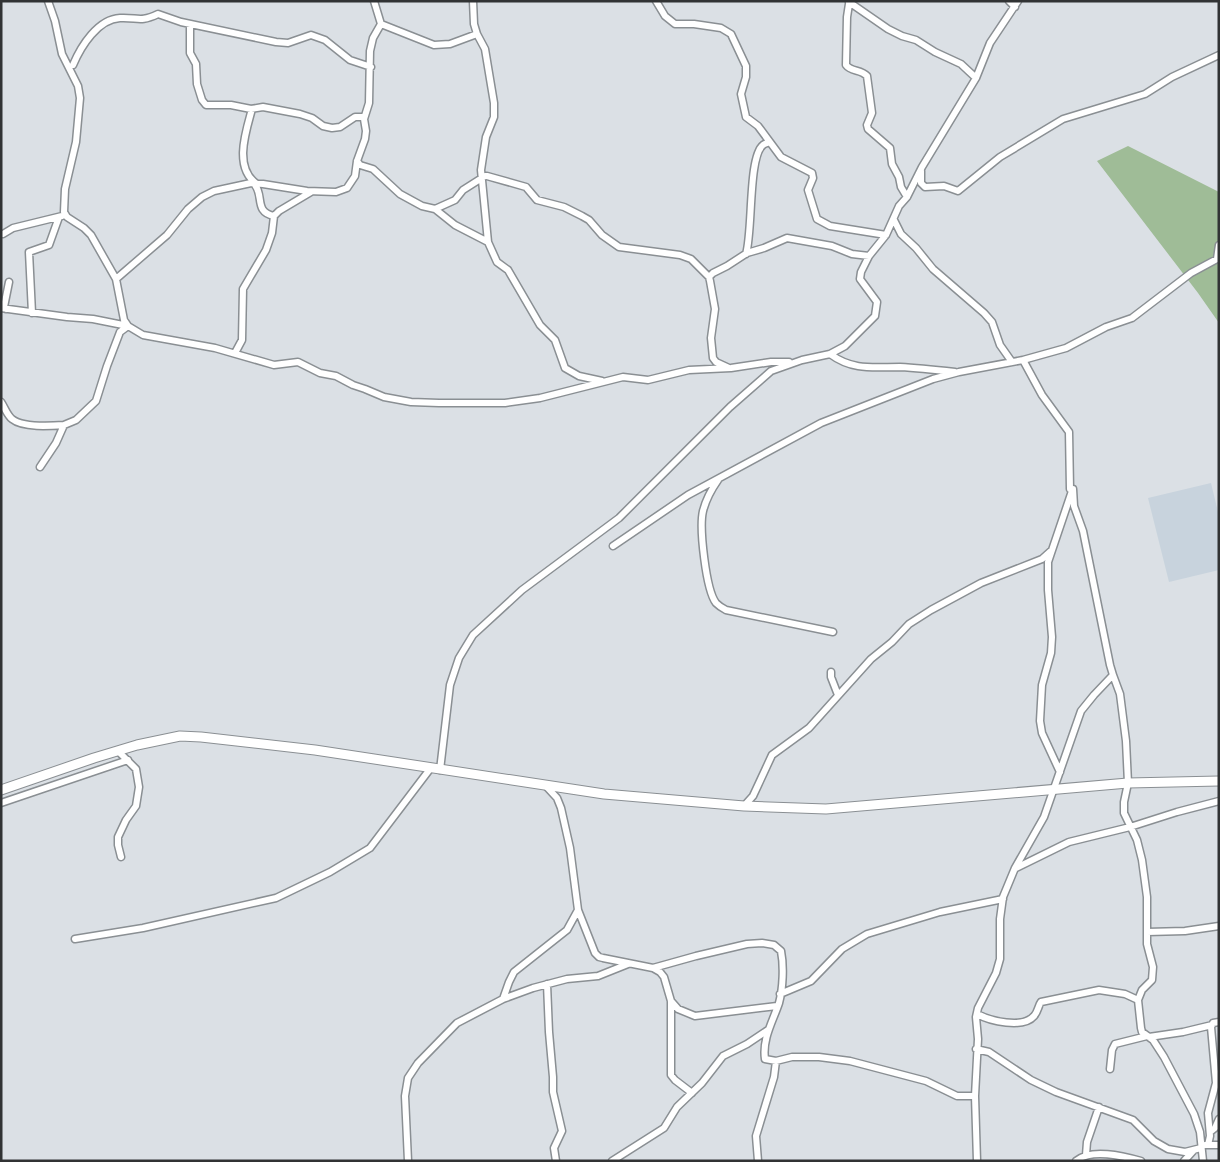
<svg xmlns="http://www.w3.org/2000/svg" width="1220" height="1162" viewBox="0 0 1220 1162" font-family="Cabin,sans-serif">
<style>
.built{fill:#c8d3dd}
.green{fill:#9fbc97}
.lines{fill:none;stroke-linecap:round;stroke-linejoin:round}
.minor-casing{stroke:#8a8f93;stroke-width:9}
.secondary-casing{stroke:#8a8f93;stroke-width:11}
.minor{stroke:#fff;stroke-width:6}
.secondary{stroke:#fff;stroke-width:9}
</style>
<rect width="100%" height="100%" fill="#dbe0e5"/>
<!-- built -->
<path class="built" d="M 1211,483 L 1219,516 L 1219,570 L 1169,582 L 1148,498 Z"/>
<!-- green -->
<path class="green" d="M 1128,146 L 1219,192 L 1219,323 L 1198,293 L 1097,161 Z"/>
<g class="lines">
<defs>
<path id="minor" d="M 473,1 L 474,24 L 477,34 L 485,49 L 494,103 L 494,117 L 486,137 L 481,170 L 488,242 L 497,262 L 508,270 L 540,325 L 555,340 L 565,368 L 579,376 L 602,381
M 656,1 L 665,16 L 675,24 L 694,24 L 721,28 L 731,34 L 746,66 L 746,77 L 741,94 L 746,117 L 758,126 L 781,157 L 812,173 L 813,178 L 808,190 L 817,219 L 830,226 L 886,235
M 1009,1 L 1015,7
M 849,2 L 888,29 L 902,36 L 916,40 L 935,52 L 961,64 L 976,78
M 849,4 L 847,17 L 846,65 C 851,72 861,69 867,76 L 872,113 L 867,125 L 868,129 L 890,148 L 892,164 L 899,177 L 901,187 L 907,197
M 190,24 L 190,53 L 196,64 L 197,84 L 202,100 L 206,105 L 231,105 L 251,109 L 263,107 L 300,114 L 312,118 L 323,126 L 332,128 L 340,127 L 355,117 L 364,117
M 381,24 L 434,45 L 450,44 L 477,34
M 73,65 C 81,46 98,19 120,18 C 138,17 139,23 158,14 L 181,22 L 276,42 L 288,43 L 311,35 L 325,40 L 350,60 L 371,67
M 252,109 C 246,131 233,168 257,184 L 255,185 C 264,196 254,212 274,216
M 357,161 L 360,165 L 373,169 L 400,194 L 422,206 L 435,209 L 455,225 L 488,242
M 921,171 L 921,183 L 925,187 L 944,186 L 958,191 L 1000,157 L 1063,119 L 1145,94 L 1172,77 L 1219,55
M 435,209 L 455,200 L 463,190 L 485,176 L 487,176 L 526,187 L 537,200 L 564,207 L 582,216 L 589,220 L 602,235 L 619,247 L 680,255 L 691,259 L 709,277 L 710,281 L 715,309 L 711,338 L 713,358 L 716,362 L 729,368
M 894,220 L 901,234 L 916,248 L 933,269 L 984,313 L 992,322 L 1000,345 L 1012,362
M 3,234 L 13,228 L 62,216
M 746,254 C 753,231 748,157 763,145 C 765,143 768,143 770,142
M 1217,259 L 1219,245
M 709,277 L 713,273 L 727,266 L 747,253 L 764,248 L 787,238 L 832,246 L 852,254 L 869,256
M 116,279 L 167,235 L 188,209 L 202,197 L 214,191 L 251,183 L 263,184 L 307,191 L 336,192 L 347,188 L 355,176 L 357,161 L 365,139 L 366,131 L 364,119 L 369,103 L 370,51 L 373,38 L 381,24 L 374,1
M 1,308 L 67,317 L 93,319 L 128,326 L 143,335 L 215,348 L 274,365 L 298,362 L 320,373 L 336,376 L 353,385 L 365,389 L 384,397 L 411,402 L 439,403 L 505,403 L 540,398 L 623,377 L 648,380 L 689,370 L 731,368 L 771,362 L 789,362
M 6,309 L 4,307 L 9,282
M 32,313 L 29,252 L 49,245 L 59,217
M 235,353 L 242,340 L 243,289 L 266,250 L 272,233 L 274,216 L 279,211 L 311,192
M 830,354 C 853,371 874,367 900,367 C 919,368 937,370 955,372
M 1,402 C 5,408 7,415 12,419 C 23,428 50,426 64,425
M 40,467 L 56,443 L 64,425 L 76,420 L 96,401 L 107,366 L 120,332 L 128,326 L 124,320 L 116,279 L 91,235 L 84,228 L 67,217 L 64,212 L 65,189 L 76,142 L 80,98 L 78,86 L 62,54 L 55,21 L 48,1
M 718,480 C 711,490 706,499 703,511 C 699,528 706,590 716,603 C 719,606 722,608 726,610 L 833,632
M 613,546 L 688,495 L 821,423 L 933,379 L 959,372 L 1023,360 L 1066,348 L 1106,327 L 1132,318 L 1191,273 L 1219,258
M 831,672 L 831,677 L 838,695
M 1113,675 L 1120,694 L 1126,741 L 1128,783 L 1124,802 L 1124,813 L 1137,840 L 1142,860 L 1147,897 L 1147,944 L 1153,967 L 1152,980 L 1142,990 L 1138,1000 L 1141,1028 L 1142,1032 L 1153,1040 L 1164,1057 L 1194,1114 L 1200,1132 L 1203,1161
M 118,751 L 136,769 L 139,787 L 136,806 L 126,820 L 118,837 L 118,845 L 121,857
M 440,770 L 450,685 L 459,658 L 473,635 L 522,590 L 619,518 L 730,407 L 771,371 L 802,360 L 830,354 L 845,346 L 875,316 L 877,302 L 860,279 L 861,272 L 869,256 L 886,235 L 899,206 L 907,197 L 922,167 L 976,78 L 990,43 L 1018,1
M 1060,772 L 1042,733 L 1040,721 L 1042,685 L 1051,653 L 1052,637 L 1048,590 L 1048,562 L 1072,491
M 545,785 L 557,798 L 561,808 L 570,848 L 578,910 L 595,953 L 599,957 L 603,958 L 653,968 L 660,972 L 664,977 L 671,1001 L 671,1075 L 675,1080 L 692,1093
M 1,803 L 128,760
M 744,806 L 753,796 L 772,755 L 809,728 L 871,659 L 892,642 L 909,624 L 931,610 L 981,583 L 1042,559 L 1052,550
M 1016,868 L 1069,842 L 1130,827 L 1177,812 L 1219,801
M 1147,932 L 1185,931 L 1219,926
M 75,939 L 143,928 L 276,898 L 330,872 L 370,848 L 430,769
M 653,968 L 696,956 L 747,944 L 762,943 L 774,945 L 781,951 C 784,966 783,988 779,1003 C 773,1021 762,1039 765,1059 L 776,1061 L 792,1057 L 819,1057 L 850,1061 L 926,1081 L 957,1096 L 975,1096
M 547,984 L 549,1032 L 553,1077 L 553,1092 L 562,1131 L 554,1148 L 556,1161
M 780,994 L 811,981 L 842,949 L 867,934 L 940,912 L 1003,899
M 503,999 L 509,982 L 514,972 L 567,930 L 578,910
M 671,1001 L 678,1009 L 695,1016 L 777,1006
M 977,1014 C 990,1021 1023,1029 1034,1016 C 1038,1012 1038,1006 1041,1002 L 1099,990 L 1125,994 L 1138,1000
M 1149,1037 L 1183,1032 L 1212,1025
M 976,1049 L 989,1052 L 1031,1080 L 1056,1092 L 1133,1120 L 1154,1141 L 1168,1149 L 1185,1152 L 1201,1148
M 1110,1069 L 1112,1050 L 1115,1044 L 1147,1036
M 1210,1132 L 1215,1128 L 1219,1119
M 1205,1145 L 1219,1145
M 1208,1145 L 1210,1136 L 1208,1113 L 1216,1083 L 1211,1027 L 1213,1023 L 1219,1022
M 1086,1155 L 1087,1142 L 1099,1107
M 408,1161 L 405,1096 L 408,1078 L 418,1063 L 457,1023 L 503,999 L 533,988 L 567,979 L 598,976 L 628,964
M 612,1161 L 664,1128 L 677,1107 L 702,1083 L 723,1056 L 747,1044 L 768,1030
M 758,1161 L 756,1136 L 774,1077 L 776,1061
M 977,1161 L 975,1096 L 978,1039 L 976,1017 L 978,1008 L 996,973 L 1000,959 L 1000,919 L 1003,897 L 1015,868 L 1044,817 L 1081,711 L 1094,695 L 1113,675 L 1110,665 L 1083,531 L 1074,506 L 1073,489 L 1070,489 L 1069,432 L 1042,395 L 1023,360
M 1076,1161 C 1091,1148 1123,1156 1141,1161
M 1184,1161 L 1194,1150"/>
<path id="secondary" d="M 1,790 L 94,758 L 137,745 L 180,736 L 201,737 L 315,750 L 604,794 L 744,806 L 826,809 L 1128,783 L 1219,781"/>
</defs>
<!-- minor casing -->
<use href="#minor" class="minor-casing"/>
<!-- secondary casing -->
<use href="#secondary" class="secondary-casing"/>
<!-- minor -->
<use href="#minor" class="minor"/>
<!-- secondary -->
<use href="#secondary" class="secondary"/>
</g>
<!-- border -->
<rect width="1220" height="1162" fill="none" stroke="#313334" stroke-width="5"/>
</svg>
